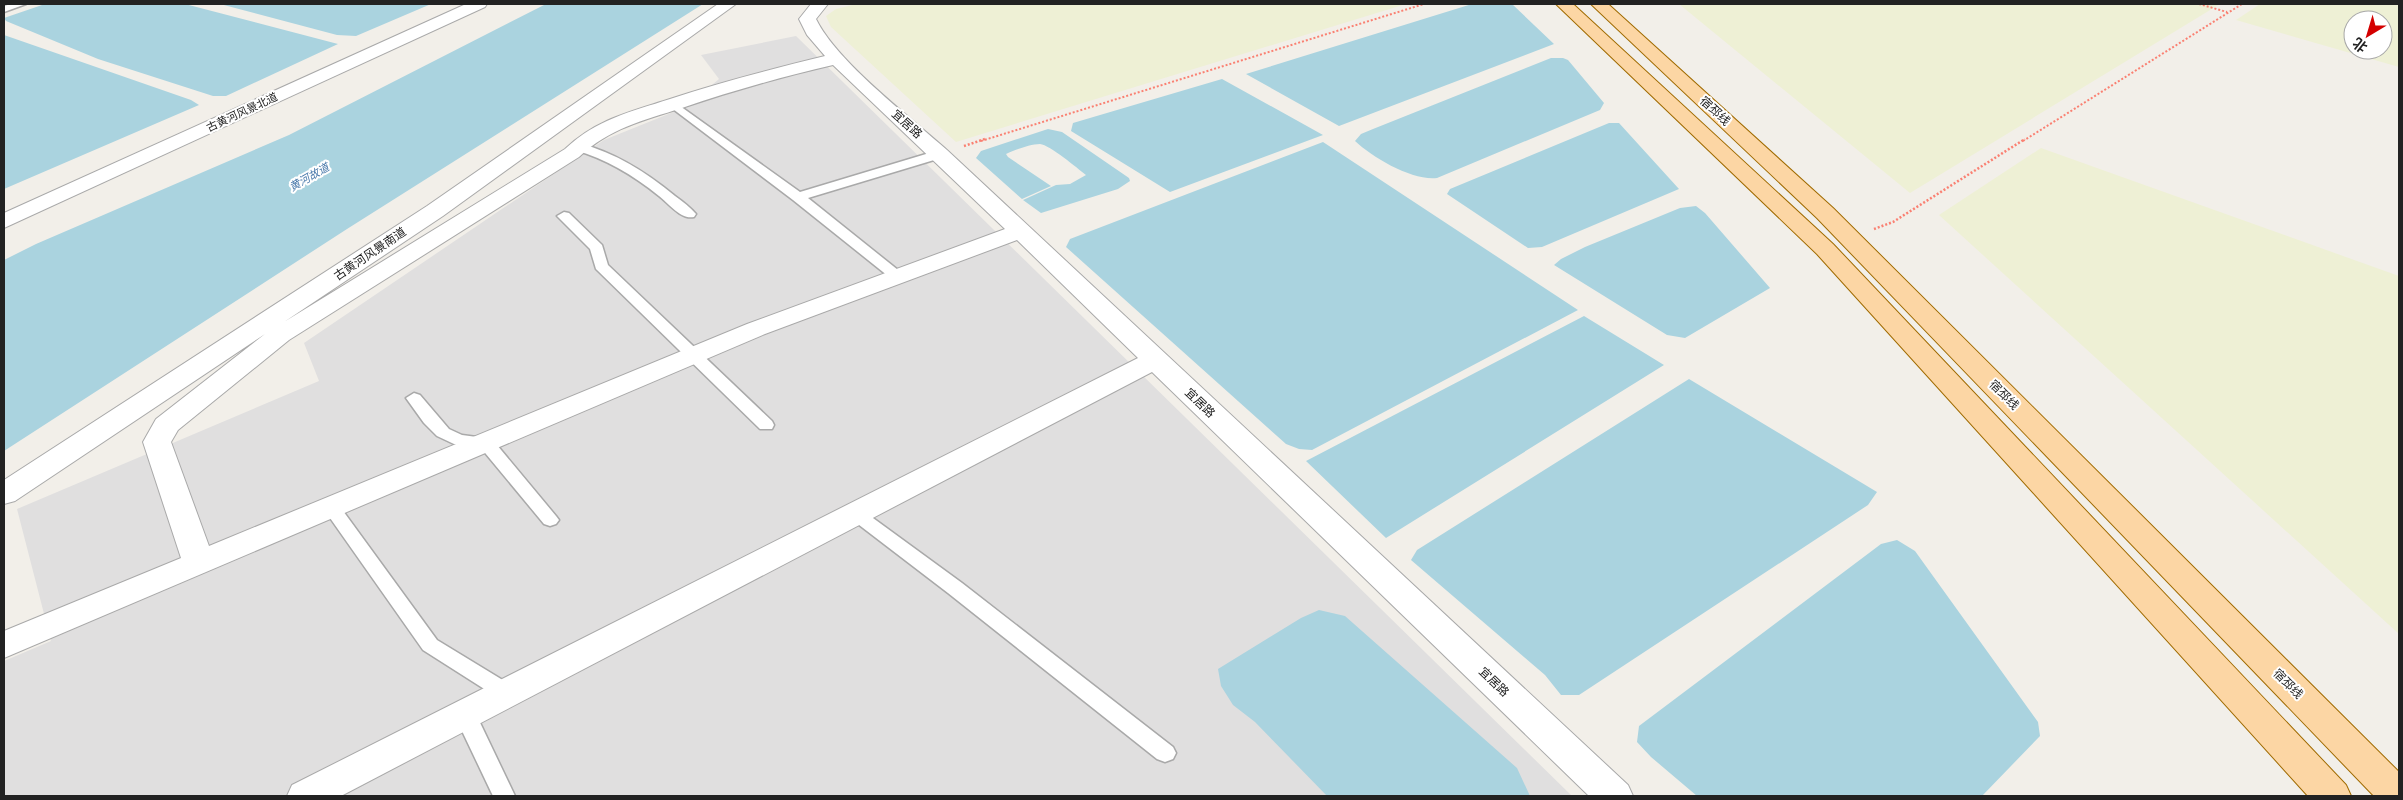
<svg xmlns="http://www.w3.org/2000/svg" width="2403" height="800" viewBox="0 0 2403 800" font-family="'Open Sans','Noto Sans SC',sans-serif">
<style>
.residential{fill:#e0dfdf}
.farmland{fill:#eef0d5;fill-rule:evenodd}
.water{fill:#aad3df}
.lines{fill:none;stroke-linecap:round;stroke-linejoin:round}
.lane-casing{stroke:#a9a9a9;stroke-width:3}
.street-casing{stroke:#a9a9a9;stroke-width:2}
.primary-casing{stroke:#a06b00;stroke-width:2}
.path-far1{stroke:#fa8072;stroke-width:2;stroke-dasharray:2 2;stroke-linecap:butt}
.path{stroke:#fa8072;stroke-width:2.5;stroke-dasharray:2 2;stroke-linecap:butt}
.lane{fill:#fff;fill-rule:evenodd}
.street{fill:#fff;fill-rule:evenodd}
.primary{fill:#fcd6a4;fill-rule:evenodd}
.labels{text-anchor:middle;stroke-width:4;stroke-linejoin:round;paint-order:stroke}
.far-street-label{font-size:11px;fill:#222;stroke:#fff}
.far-water-label{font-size:11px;font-style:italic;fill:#4a7aab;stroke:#fff}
.street-label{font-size:12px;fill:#222;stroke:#fff}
</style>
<rect width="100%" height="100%" fill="#f2efe9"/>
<!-- residential -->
<path class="residential" d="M 796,36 L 1572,796 L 4,796 L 4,661 L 51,641 L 17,509 L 319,381 L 304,343 L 604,140 L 686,107 L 719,79 L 701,55 Z"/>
<!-- farmland -->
<path class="farmland" d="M 856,4 L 1406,4 L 956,142 L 831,27 L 826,16 L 836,9 Z
M 1679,4 L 2220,4 L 1910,193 Z
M 2260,4 L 2399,4 L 2399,67 L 2236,20 ZM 2353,20 L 2383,20 L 2383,50 L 2353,50 Z
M 2041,148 L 2399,276 L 2399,634 L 1939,215 Z"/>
<!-- water -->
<path class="water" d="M 45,4 L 185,4 L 338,44 L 226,96 L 213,96 L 98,59 L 6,21 L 4,18 Z
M 220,4 L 431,4 L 356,36 L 337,35 Z
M 546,4 L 703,4 L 347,229 L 4,451 L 4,260 L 36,244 L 289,135 Z
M 1472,4 L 1512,4 L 1554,44 L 1339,126 L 1246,74 Z
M 4,35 L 191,100 L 199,105 L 4,189 Z
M 1551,58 L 1563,58 L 1568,60 L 1604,103 L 1600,110 L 1437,178 C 1413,181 1373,158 1355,141 L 1361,134 L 1373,129 Z
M 1222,79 L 1323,135 L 1170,192 L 1071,131 L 1073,123 Z
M 1609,123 L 1619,123 L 1679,189 L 1542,247 L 1528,248 L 1447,194 L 1450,189 Z
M 1048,129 L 1062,132 L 1129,178 L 1130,181 L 1118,189 L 1041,213 L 1023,200 L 1056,185 L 1070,184 L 1086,175 C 1077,168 1050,145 1040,144 C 1030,144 1015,150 1006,154 L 1008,157 L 1051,186 L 1022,199 L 976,158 L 981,151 Z
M 1323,142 L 1578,310 L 1312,450 L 1299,449 L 1286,444 L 1066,247 L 1070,239 Z
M 1696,206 L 1705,213 L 1770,288 L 1685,338 L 1667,335 L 1554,265 L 1561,259 L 1585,247 L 1680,208 Z
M 1584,316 L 1664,365 L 1386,538 L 1306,461 Z
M 1689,379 L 1877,492 L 1868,505 L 1579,695 L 1561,695 L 1545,675 L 1411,560 L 1417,550 Z
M 1897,540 L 1915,551 L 2038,722 L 2040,736 L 1982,796 L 1697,796 L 1651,757 L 1637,742 L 1639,726 L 1881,544 Z
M 1319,610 L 1345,616 L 1517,768 L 1530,796 L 1327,796 L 1255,722 L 1233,705 L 1221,686 L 1218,669 L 1301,618 Z"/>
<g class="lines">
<defs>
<path id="lane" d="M 11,4 L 26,4 L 4,12 L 4,6 Z
M 673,101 L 800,192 L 936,151 L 944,151 L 946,154 L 944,157 L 808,198 L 903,274 L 905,277 L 903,280 L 893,280 L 793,200 L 669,106 L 667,104 Z
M 579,143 C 616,153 646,172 675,196 C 682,201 690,207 696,214 L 694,217 C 681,220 668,203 659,196 C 633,175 606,159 575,150 L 573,147 L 575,144 Z
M 564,212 L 569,213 L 602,245 L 608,265 L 772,421 L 774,425 L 772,429 L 760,429 L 596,269 L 590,249 L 557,216 Z
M 414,393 L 420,395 L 449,429 L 462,435 L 492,439 L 556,516 L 559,520 L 556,524 L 550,526 L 544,524 L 481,448 L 454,444 L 437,436 L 424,423 L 406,398 Z
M 332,502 L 338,504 L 437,640 L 514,687 L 518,693 L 514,699 L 507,701 L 500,699 L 423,650 L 323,508 L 326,504 Z
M 856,508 L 862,510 L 962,583 L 1173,747 L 1176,753 L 1173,759 L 1165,762 L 1157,759 L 948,593 L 850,518 L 847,514 L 850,510 Z
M 465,706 L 473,708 L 515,796 L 493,796 L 454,714 L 457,708 Z"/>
<path id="street" d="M 466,4 L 487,4 L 485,7 L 4,228 L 4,213 Z
M 718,4 L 736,4 L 443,216 L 284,322 L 565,149 C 597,119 630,112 670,99 C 721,82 772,69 825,56 L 807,35 L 799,19 L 811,4 L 828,4 L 816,19 C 837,62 910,117 947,150 L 1628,785 L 1633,796 L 1589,796 L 1152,372 L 341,796 L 287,796 L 292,785 L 1138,358 L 1017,240 L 765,334 L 4,658 L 4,631 L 181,558 L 143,442 L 156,419 L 265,334 L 15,501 L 4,504 L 4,480 L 427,206 ZM 833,65 L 1005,229 L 747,324 L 209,546 L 171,442 L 178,430 L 289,340 L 579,157 C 610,128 642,121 682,108 C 732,91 781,77 833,65 Z"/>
<path id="primary" d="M 1556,4 L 1573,4 L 1833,244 L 2346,785 L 2351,796 L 2308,796 L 1817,254 Z
M 1591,4 L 1608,4 L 1833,208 L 2399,772 L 2399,796 L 2374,796 L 1817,218 Z"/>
</defs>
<!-- lane casing -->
<use href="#lane" class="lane-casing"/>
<!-- street casing -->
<use href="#street" class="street-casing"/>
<!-- primary casing -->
<use href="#primary" class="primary-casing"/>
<!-- path-far1 -->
<path class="path-far1" d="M 2199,4 L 2227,12
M 981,141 L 1424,4
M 2023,141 L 2242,4"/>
<!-- path -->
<path class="path" d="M 964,146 L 985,139
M 1874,229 L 1893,222 L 2025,139"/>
<!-- lane -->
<use href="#lane" class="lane"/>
<!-- street -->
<use href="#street" class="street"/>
<!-- primary -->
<use href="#primary" class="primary"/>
</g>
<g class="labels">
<!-- far-street labels -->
<g class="far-street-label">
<text transform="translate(242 112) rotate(-25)" y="4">古黄河风景北道</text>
</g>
<!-- far-water labels -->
<g class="far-water-label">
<text transform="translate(309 177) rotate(-30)" y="4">黄河故道</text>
</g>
<!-- street labels -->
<g class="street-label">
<text transform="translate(1715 111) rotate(43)" y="4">宿邳线</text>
<text transform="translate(907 124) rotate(42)" y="4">宜居路</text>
<text transform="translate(370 254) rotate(-34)" y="4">古黄河风景南道</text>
<text transform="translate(2004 395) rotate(45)" y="4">宿邳线</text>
<text transform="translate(1200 403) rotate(44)" y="4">宜居路</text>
<text transform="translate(1494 682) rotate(44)" y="4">宜居路</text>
<text transform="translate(2288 684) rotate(45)" y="4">宿邳线</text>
</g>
</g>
<!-- border -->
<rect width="2403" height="800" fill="none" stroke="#222222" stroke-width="10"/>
<!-- north arrow -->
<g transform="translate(2368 35) rotate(218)"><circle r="24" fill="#ffffff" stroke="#a7a7a7"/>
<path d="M0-4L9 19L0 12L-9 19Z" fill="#d40000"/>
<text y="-8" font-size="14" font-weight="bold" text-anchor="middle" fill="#222222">北</text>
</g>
</svg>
